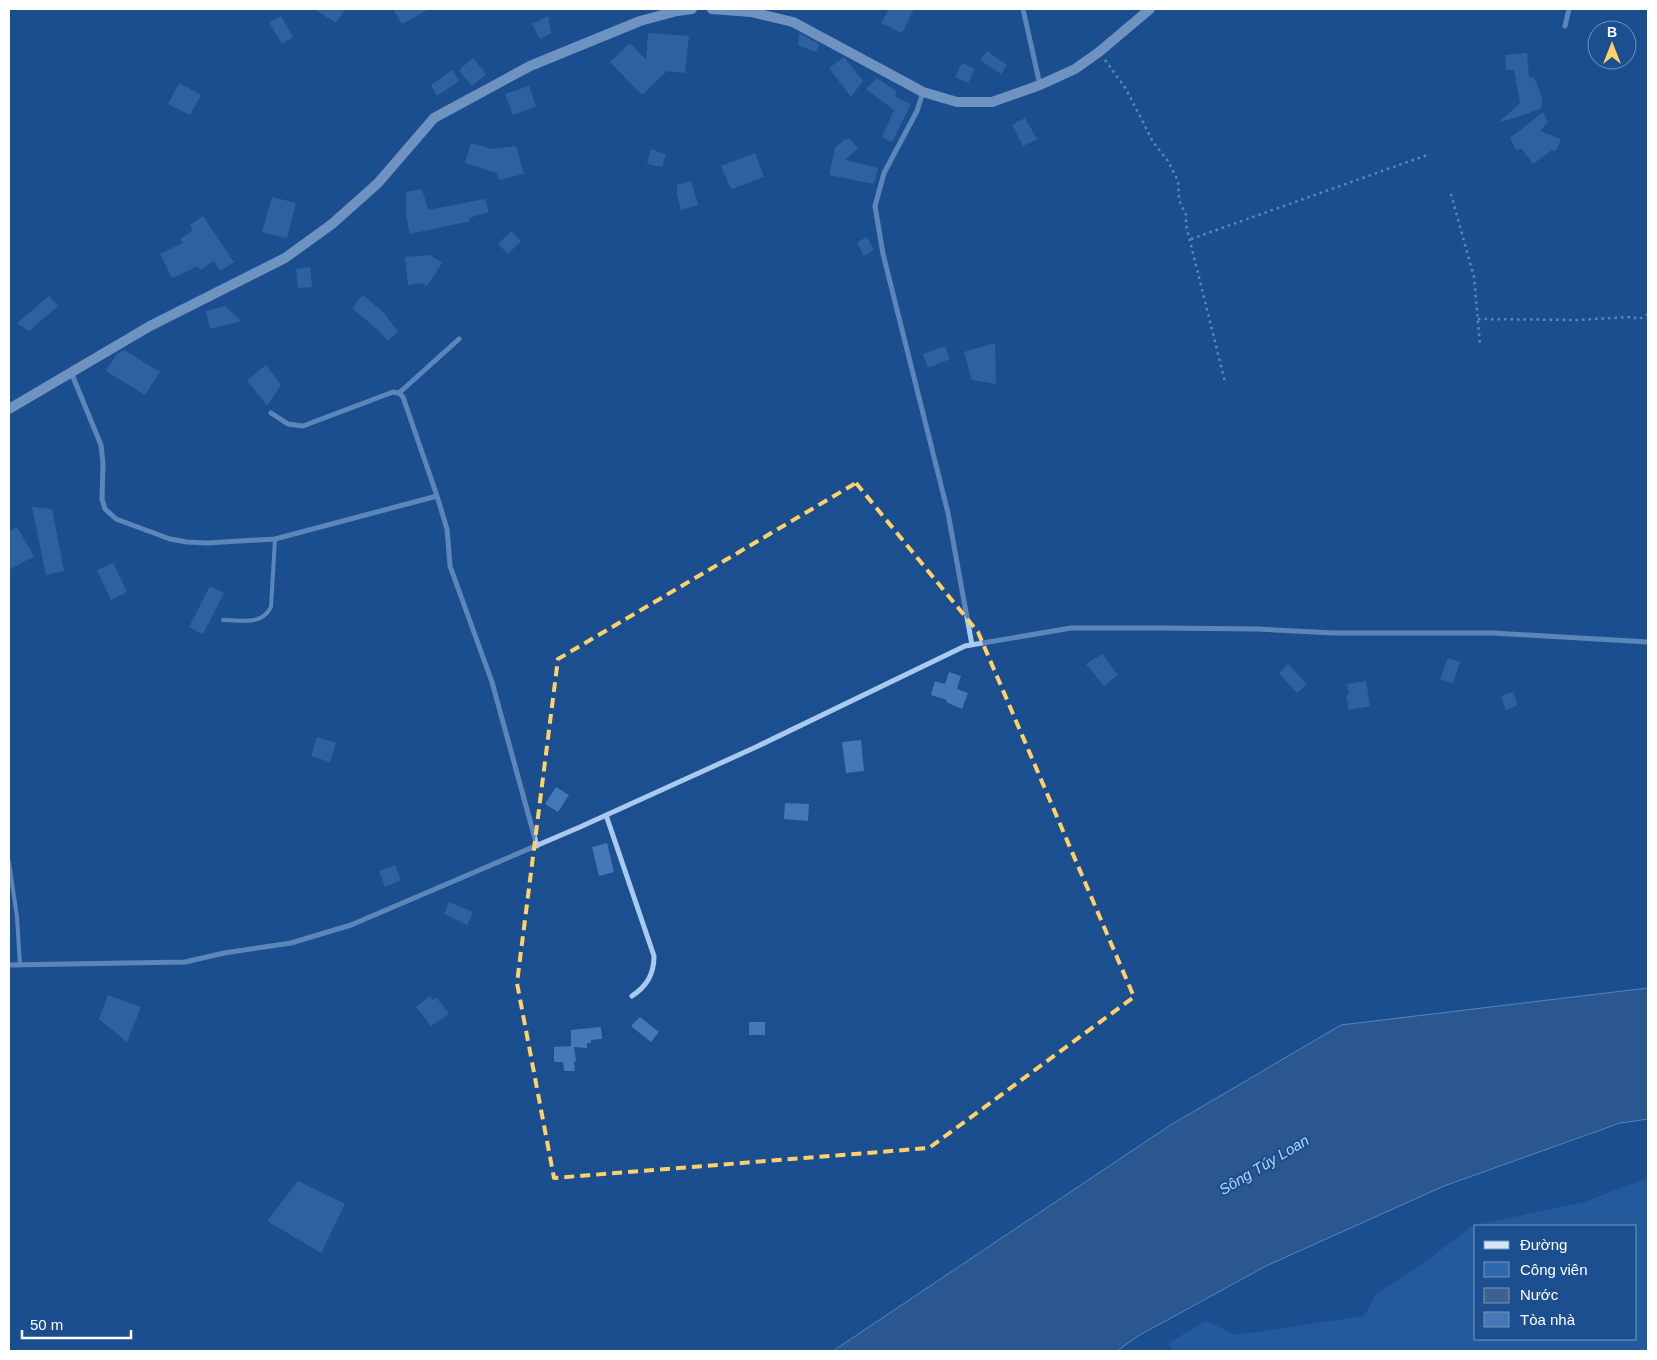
<svg xmlns="http://www.w3.org/2000/svg" width="1657" height="1360" viewBox="0 0 1657 1360" font-family="Arial,sans-serif">
<style>
.green{fill:#2e69ad;fill-rule:evenodd}
.water{fill:#3c6290;stroke:#9cc4f0}
.building{fill:#4478b7}
.lines{fill:none;stroke-linecap:round;stroke-linejoin:round}
.path{stroke:#a9c9ee;stroke-width:2.5;stroke-dasharray:2.5 4;stroke-linecap:butt}
.lane{stroke:#a9c9ee;stroke-width:4}
.street{stroke:#a9c9ee;stroke-width:5}
.secondary{stroke:#d6e6fa;stroke-width:10}
.marked{fill:none;stroke:#ffd166;stroke-width:4;stroke-dasharray:10 6;stroke-linejoin:round}
.labels{text-anchor:middle;stroke-width:4.5;stroke-linejoin:round;paint-order:stroke}
.water-label{font-size:15px;font-style:italic;fill:#b5d3f5;stroke:#1b4f8f}
</style>
<rect width="100%" height="100%" fill="#1b4f8f"/>
<!-- green -->
<path class="green" d="M 1648,1178 L 1648,1351 L 1172,1351 L 1169,1343 L 1205,1321 L 1236,1335 L 1364,1316 L 1376,1294 L 1429,1259 L 1472,1226 L 1584,1202 ZM 1476,1226 L 1636,1226 L 1636,1339 L 1476,1339 Z"/>
<!-- water -->
<path class="water" d="M 1648,988 L 1648,1119 L 1620,1123 L 1444,1186 L 1266,1266 L 1138,1336 L 1117,1351 L 833,1351 L 1169,1126 L 1341,1025 Z"/>
<!-- building -->
<path class="building" d="M 314,9 L 345,9 L 336,23 Z
M 393,9 L 429,9 L 402,24 Z
M 889,9 L 914,9 L 902,33 L 881,23 Z
M 281,16 L 293,37 L 282,44 L 269,22 Z
M 548,16 L 551,33 L 540,39 L 532,24 Z
M 648,33 L 689,36 L 685,73 L 667,71 L 642,95 L 610,62 L 630,43 L 646,60 Z
M 799,33 L 819,44 L 816,52 L 798,45 Z
M 987,51 L 1007,65 L 1001,74 L 980,60 Z
M 1527,53 L 1529,77 L 1534,78 L 1542,97 L 1541,109 L 1498,123 L 1520,103 L 1514,70 L 1506,70 L 1505,55 Z
M 844,57 L 863,81 L 851,97 L 829,68 Z
M 473,58 L 486,74 L 472,86 L 459,70 Z
M 962,63 L 975,69 L 968,83 L 955,77 Z
M 452,70 L 459,81 L 437,96 L 431,85 Z
M 877,78 L 897,92 L 895,97 L 911,104 L 892,142 L 882,137 L 894,110 L 866,89 Z
M 179,83 L 201,95 L 190,115 L 168,104 Z
M 529,86 L 536,106 L 513,115 L 505,94 Z
M 1543,112 L 1548,122 L 1540,131 L 1561,139 L 1556,151 L 1552,150 L 1533,164 L 1521,148 L 1517,151 L 1510,138 Z
M 1025,118 L 1037,139 L 1023,146 L 1012,125 Z
M 845,139 L 850,139 L 858,148 L 845,160 L 878,168 L 874,184 L 829,175 L 835,148 Z
M 471,143 L 492,149 L 516,146 L 524,174 L 499,180 L 497,173 L 465,163 Z
M 651,149 L 666,155 L 662,167 L 647,164 Z
M 755,153 L 764,177 L 732,189 L 729,185 L 721,166 Z
M 691,181 L 698,205 L 681,210 L 677,195 L 677,185 Z
M 422,189 L 428,210 L 485,199 L 489,212 L 469,218 L 470,221 L 410,234 L 406,216 L 406,192 Z
M 272,197 L 296,203 L 287,238 L 262,232 Z
M 203,216 L 234,262 L 220,271 L 214,261 L 200,270 L 198,266 L 172,278 L 160,254 L 183,243 L 180,239 L 193,230 L 190,225 Z
M 511,231 L 521,241 L 508,254 L 498,244 Z
M 867,237 L 874,250 L 864,256 L 857,242 Z
M 430,255 L 442,263 L 427,286 L 422,283 L 408,285 L 405,257 Z
M 310,267 L 312,287 L 298,288 L 296,269 Z
M 363,295 L 384,313 L 398,332 L 388,341 L 379,331 L 352,308 Z
M 49,296 L 58,306 L 29,331 L 17,323 Z
M 225,306 L 241,321 L 210,329 L 206,311 Z
M 995,343 L 996,384 L 972,380 L 964,352 Z
M 945,346 L 950,359 L 928,368 L 923,354 Z
M 124,350 L 160,372 L 145,395 L 106,371 L 117,354 Z
M 266,365 L 281,385 L 267,406 L 247,380 Z
M 32,507 L 52,509 L 64,571 L 46,575 Z
M 17,527 L 34,556 L 9,570 L 9,532 Z
M 113,563 L 127,592 L 111,600 L 97,570 Z
M 210,586 L 224,593 L 203,634 L 189,627 Z
M 1102,654 L 1118,675 L 1104,686 L 1086,664 Z
M 1448,658 L 1460,662 L 1453,683 L 1440,679 Z
M 1288,664 L 1307,684 L 1297,693 L 1279,673 Z
M 949,672 L 961,676 L 957,689 L 968,693 L 962,709 L 946,702 L 947,700 L 931,695 L 935,681 L 945,684 Z
M 1366,681 L 1370,706 L 1349,710 L 1346,695 L 1349,694 L 1347,684 Z
M 1513,692 L 1518,705 L 1506,710 L 1501,696 Z
M 317,737 L 336,743 L 330,762 L 311,756 Z
M 861,740 L 864,771 L 846,773 L 842,742 Z
M 556,787 L 569,795 L 558,812 L 545,804 Z
M 785,803 L 809,804 L 808,821 L 784,819 Z
M 607,843 L 614,872 L 599,876 L 592,847 Z
M 395,865 L 401,880 L 385,887 L 379,871 Z
M 449,902 L 473,912 L 467,925 L 444,914 Z
M 108,995 L 141,1007 L 127,1042 L 99,1019 Z
M 430,996 L 433,1000 L 436,997 L 449,1014 L 431,1026 L 416,1007 Z
M 640,1017 L 659,1032 L 651,1042 L 631,1026 Z
M 749,1022 L 765,1022 L 765,1035 L 749,1035 Z
M 601,1027 L 602,1039 L 591,1040 L 591,1043 L 587,1043 L 587,1048 L 574,1047 L 576,1061 L 574,1062 L 575,1071 L 564,1071 L 563,1062 L 554,1062 L 554,1047 L 571,1046 L 571,1030 Z
M 298,1181 L 345,1204 L 321,1253 L 267,1221 Z"/>
<g class="lines">
<!-- path -->
<path class="path" d="M 1105,60 L 1126,89 L 1153,142 L 1168,161 L 1178,181 L 1179,200 L 1186,215 L 1186,225 L 1225,382
M 1451,194 L 1474,277 L 1480,345
M 1191,239 L 1430,154
M 1478,319 L 1576,320 L 1631,317 L 1639,319 L 1648,314"/>
<!-- lane -->
<path class="lane" d="M 223,620 C 242,620 261,626 271,607 L 275,539
M 9,862 L 17,917 L 20,965"/>
<!-- street -->
<path class="street" d="M 1023,9 L 1040,85
M 1565,26 L 1569,9
M 923,92 L 917,111 L 884,173 L 875,206 L 883,254 L 948,513 L 972,645
M 71,372 L 101,445 L 103,463 L 102,499 L 105,509 L 116,519 L 170,539 L 187,542 L 207,543 L 275,539 L 437,496
M 399,393 L 459,339
M 271,413 L 288,424 L 303,426 L 393,392 L 399,393 L 403,397 L 437,496 L 447,529 L 450,566 L 492,682 L 537,846
M 606,815 L 654,956 C 654,974 647,986 632,996
M 9,965 L 185,962 L 224,953 L 291,943 L 351,925 L 580,827 L 756,747 L 965,646 L 1071,628 L 1161,628 L 1258,629 L 1334,633 L 1493,633 L 1648,642"/>
<!-- secondary -->
<path class="secondary" d="M 712,9 L 751,12 L 793,22 L 923,92 L 957,102 L 992,102 L 1040,85 L 1075,69 L 1099,52 L 1150,9
M 9,409 L 150,326 L 285,258 L 332,224 L 378,183 L 434,118 L 530,66 L 640,21 L 677,11 L 692,9"/>
</g>
<!-- marked area -->
<path d="M0 0H1657V1360H0ZM 856,483 L 978,632 L 1134,997 L 929,1148 L 554,1178 L 517,983 L 558,659 Z" fill="#1b4f8f" fill-opacity=".55" fill-rule="evenodd"/>
<path class="marked" d="M 856,483 L 978,632 L 1134,997 L 929,1148 L 554,1178 L 517,983 L 558,659 Z"/>
<g class="labels">
<!-- water labels -->
<g class="water-label">
<text transform="translate(1264 1165) rotate(-31)" y="5">Sông Túy Loan</text>
</g>
</g>
<!-- border -->
<rect width="1657" height="1360" fill="none" stroke="#ffffff" stroke-width="20"/>
<!-- legend -->
<rect x="1474" y="1225" width="162" height="115" fill="#1b4f8f" stroke="#7695bc"/>
<rect x="1484" y="1241" width="25" height="8" fill="#d6e6fa" stroke="#7695bc"/>
<text x="1520" y="1250" font-size="15" fill="#ffffff">Đường</text>
<rect x="1484" y="1262" width="25" height="15" fill="#2e69ad" stroke="#7695bc"/>
<text x="1520" y="1275" font-size="15" fill="#ffffff">Công viên</text>
<rect x="1484" y="1288" width="25" height="15" fill="#3c6290" stroke="#7695bc"/>
<text x="1520" y="1300" font-size="15" fill="#ffffff">Nước</text>
<rect x="1484" y="1312" width="25" height="15" fill="#4478b7" stroke="#7695bc"/>
<text x="1520" y="1325" font-size="15" fill="#ffffff">Tòa nhà</text>
<!-- north arrow -->
<g transform="translate(1612 45)"><circle r="24" fill="#1b4f8f" stroke="#7695bc"/>
<path d="M0-4L9 19L0 12L-9 19Z" fill="#ffd166"/>
<text y="-8" font-size="14" font-weight="bold" text-anchor="middle" fill="#ffffff">B</text>
</g>
<!-- scale -->
<path d="M22 1330v8h109v-8" fill="none" stroke="#ffffff" stroke-width="2.5"/>
<text x="30" y="1330" font-size="15" fill="#ffffff" stroke="#1b4f8f" stroke-width="4" paint-order="stroke">50 m</text>
</svg>
